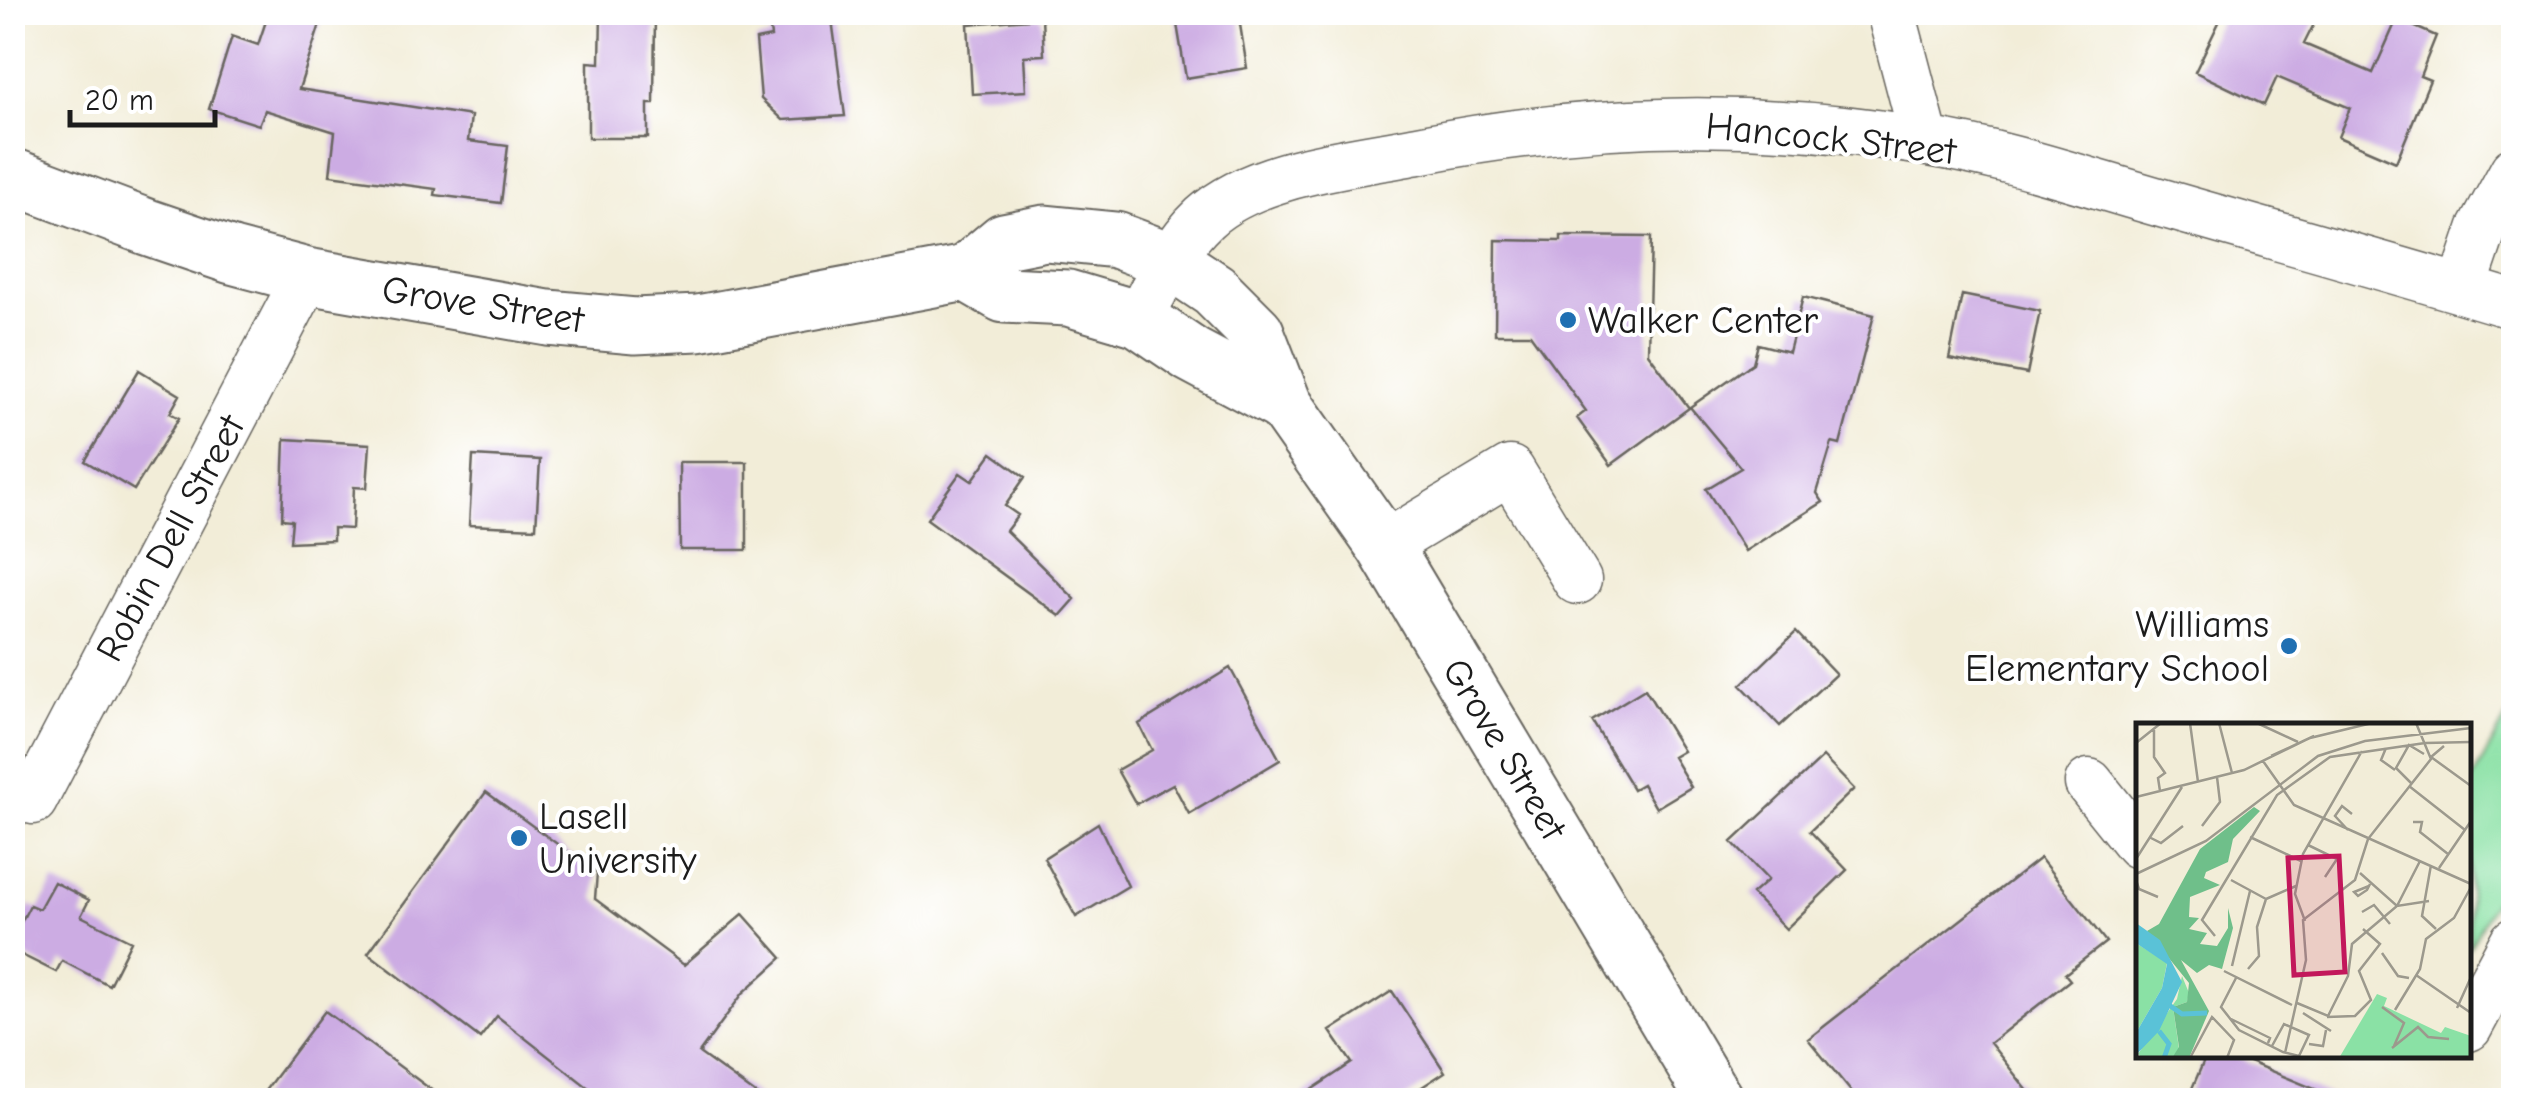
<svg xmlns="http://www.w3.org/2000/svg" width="2526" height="1113" viewBox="0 0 2526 1113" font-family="'Comic Neue',sans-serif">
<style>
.green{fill:#8ae1a5;stroke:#537e60;stroke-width:2.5}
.building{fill:#ccace3}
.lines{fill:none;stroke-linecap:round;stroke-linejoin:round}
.minor-casing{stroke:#67655e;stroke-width:51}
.major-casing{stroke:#67655e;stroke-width:59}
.minor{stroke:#fff;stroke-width:48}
.major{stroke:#fff;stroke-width:55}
.poi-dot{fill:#1f6fb2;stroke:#fff;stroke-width:4}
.labels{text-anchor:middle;stroke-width:8;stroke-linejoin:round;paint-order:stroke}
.street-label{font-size:38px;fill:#1c1c1c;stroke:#fff}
.poi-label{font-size:38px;fill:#1c1c1c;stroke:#fff;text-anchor:start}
.inset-river{fill:none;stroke:#5ac2d7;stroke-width:5}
.inset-road{fill:none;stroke:#9c998d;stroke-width:2.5}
.view{fill:#c2185b;fill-opacity:0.15;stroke:#c2185b;stroke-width:5}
.inset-edge{fill:none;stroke:#1c1c1c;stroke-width:5}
</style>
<rect width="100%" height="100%" fill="#fff"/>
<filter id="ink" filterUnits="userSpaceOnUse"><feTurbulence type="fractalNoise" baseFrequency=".01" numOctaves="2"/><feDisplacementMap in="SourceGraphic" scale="20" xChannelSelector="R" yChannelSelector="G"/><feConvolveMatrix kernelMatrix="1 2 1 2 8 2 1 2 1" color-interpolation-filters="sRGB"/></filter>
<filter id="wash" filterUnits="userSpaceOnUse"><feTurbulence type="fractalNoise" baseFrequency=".0048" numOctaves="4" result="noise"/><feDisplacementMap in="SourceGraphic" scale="40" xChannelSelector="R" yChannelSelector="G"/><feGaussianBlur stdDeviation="2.25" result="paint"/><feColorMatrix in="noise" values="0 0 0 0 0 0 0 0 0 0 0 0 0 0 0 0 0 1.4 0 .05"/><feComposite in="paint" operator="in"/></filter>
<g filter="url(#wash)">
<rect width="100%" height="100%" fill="#f2edd8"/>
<!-- green -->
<path class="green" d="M 2509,713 L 2514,715 L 2513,865 L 2469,949 L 2469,782 L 2471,782 Z"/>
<g id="blocks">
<!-- building -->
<path class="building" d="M 269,12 L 324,12 L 299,89 L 471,116 L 468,141 L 508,146 L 501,203 L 435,195 L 436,189 L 330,175 L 335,132 L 265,110 L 259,125 L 209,109 L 232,36 L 258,45 Z
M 601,12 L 655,12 L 654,104 L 648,104 L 648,138 L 588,138 L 588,62 L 600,63 Z
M 768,12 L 831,12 L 845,116 L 783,120 L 761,99 L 756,40 L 771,37 Z
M 1175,12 L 1238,12 L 1247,68 L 1186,78 Z
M 2224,12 L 2320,12 L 2304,44 L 2373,73 L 2397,19 L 2436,36 L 2420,76 L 2430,80 L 2396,162 L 2338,137 L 2350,108 L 2277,77 L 2264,105 L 2195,72 Z
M 1042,18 L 1044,55 L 1024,56 L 1026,91 L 972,94 L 968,24 Z
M 1561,236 L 1651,237 L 1648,353 L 1689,408 L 1611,465 L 1577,418 L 1586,411 L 1530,334 L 1495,334 L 1496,240 L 1561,241 Z
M 1962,295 L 2040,311 L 2027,374 L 1949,359 Z
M 1803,297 L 1874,315 L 1840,445 L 1832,443 L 1817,493 L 1823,502 L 1745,551 L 1706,489 L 1741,468 L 1690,407 L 1753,363 L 1758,344 L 1789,352 Z
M 139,370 L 180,395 L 170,413 L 179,418 L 134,490 L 85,461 Z
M 285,439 L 370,444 L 367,488 L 354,487 L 352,529 L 333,528 L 333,540 L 290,542 L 292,520 L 282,519 Z
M 992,453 L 1025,477 L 1005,506 L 1018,515 L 1006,531 L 1075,599 L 1060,616 L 927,519 L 960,473 L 972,481 Z
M 473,456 L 540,460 L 536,528 L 469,525 Z
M 679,462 L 747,462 L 747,550 L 680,550 Z
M 1796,632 L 1836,674 L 1780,726 L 1741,685 Z
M 1230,668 L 1280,760 L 1189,814 L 1173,784 L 1136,804 L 1117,770 L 1152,750 L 1139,724 Z
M 1645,689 L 1683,751 L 1673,757 L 1691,787 L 1656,808 L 1642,784 L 1633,789 L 1592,721 Z
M 1823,757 L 1854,789 L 1810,831 L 1847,870 L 1786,929 L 1752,894 L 1768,880 L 1732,842 Z
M 486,792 L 597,873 L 595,899 L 684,965 L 743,914 L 782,958 L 743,993 L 699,1053 L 764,1100 L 604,1100 L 497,1016 L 480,1038 L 368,953 Z
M 1098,823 L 1128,886 L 1076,917 L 1044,858 Z
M 2040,858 L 2106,942 L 2065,974 L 2070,980 L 1990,1043 L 2035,1100 L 1858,1100 L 1808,1039 Z
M 54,882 L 89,900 L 81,916 L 131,941 L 109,985 L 62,961 L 56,972 L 12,950 L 12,940 L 30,905 L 39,909 Z
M 1392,991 L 1445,1072 L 1402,1100 L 1296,1100 L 1352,1063 L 1330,1031 Z
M 325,1011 L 445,1100 L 258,1100 Z
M 2206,1056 L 2235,1056 L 2341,1100 L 2187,1100 Z"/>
</g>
</g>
<g filter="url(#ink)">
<use href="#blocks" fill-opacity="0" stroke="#67655e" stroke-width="2.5"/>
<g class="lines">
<defs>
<path id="minor" d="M 1891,12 L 1925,141
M 2462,289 L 2482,230 L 2514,171
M 1139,319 C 1157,283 1175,245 1204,218 C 1255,171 1353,163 1418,150 C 1584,117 1756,113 1923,141 C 2007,154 2090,183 2172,206 C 2286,239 2400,270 2514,305
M 1384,546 L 1510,470 L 1577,580
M 2089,783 L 2138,844
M 33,800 L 307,276
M 2468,1027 L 2514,942"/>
<path id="major" d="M 12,176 L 147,227 L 232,256 L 307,276 L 548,318 L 635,326 L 698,323 L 966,273 L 1004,241 L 1045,233 L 1116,240 L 1169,260 L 1214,290 L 1256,332 L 1284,404 L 1384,546 L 1715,1100
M 966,273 L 1004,295 L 1068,298 L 1139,319 L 1192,355 L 1284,404"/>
</defs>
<!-- minor casing -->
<use href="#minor" class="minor-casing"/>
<!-- major casing -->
<use href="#major" class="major-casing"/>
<!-- minor -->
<use href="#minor" class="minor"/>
<!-- major -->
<use href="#major" class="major"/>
</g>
</g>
<!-- markers -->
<g class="poi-dot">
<circle cx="1568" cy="320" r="10"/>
<circle cx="2289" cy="646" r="10"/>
<circle cx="519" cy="838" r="10"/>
</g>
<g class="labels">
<!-- street labels -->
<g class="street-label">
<text transform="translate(1831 138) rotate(6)" y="13">Hancock Street</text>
<text transform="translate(483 304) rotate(9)" y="13">Grove Street</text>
<text transform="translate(170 538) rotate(-62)" y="13">Robin Dell Street</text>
<text transform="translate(1505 749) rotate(59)" y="13">Grove Street</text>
</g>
<!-- poi labels -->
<g class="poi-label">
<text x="1588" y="333">Walker Center</text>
<text x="2269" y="637" text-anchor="end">Williams<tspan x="2269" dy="44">Elementary School</tspan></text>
<text x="539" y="829">Lasell<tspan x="539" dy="44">University</tspan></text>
</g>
</g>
<!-- overview -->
<g transform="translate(2136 723)">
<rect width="335" height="335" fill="#f2edd8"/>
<path d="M 0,220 L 31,240 L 26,265 L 0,310 ZM 46,253 L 53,270 L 51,279 L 37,284 L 43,326 L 36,335 L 6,335 L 2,331 L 41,276 ZM 241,271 L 251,275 L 248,283 L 305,310 L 309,304 L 335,313 L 335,335 L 203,335 Z" fill="#8ae1a5"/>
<path d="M 118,84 L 124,88 L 97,116 L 92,139 L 70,149 L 68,155 L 84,162 L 54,174 L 53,194 L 63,195 L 53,206 L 71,210 L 64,221 L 81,223 L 92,205 L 92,185 L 97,205 L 86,246 L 73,242 L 61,250 L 45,237 L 73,288 L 53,335 L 36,335 L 43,324 L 37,284 L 51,279 L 53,260 L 11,208 L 23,201 L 64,126 Z" fill="#6fbf8a"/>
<path d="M 0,200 L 24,217 L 46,259 L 23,308 L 0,332 L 0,310 L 26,265 L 31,241 L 0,220 Z" fill="#5ac2d7"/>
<path class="inset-river" d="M 33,282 L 46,291 L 71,290M 23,308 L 33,321 L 28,335"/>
<path class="inset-road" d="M 54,0 L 62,59M 83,0 L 96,50M 121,0 L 162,19M 18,5 L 18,34 L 29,50 L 22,55 L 24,68M 0,20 L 25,0M 289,20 L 335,19M 308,23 L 295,34 L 335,63M 250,25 L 245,37 L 259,47M 135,33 L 178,13M 127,38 L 158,82 L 335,161M 276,61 L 260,45 L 273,22 L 288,31M 273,63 L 329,107M 0,74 L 108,47 L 174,15 L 236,0M 277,99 L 286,99 L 284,109 L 312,131M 66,103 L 84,79 L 81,54M 212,107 L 199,93 L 206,83 L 216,91M 13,114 L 25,120 L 47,103M 114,114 L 165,138M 172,122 L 201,136 L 189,154M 0,136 L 46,64M 295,142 L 286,193 L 300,206M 303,145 L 335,98M 224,150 L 261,183 L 293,178M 0,151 L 70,118 L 182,33 L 229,18 L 335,5M 0,157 L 3,166 L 22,174M 95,157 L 130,176M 233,163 L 218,169 L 222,173 L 231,167 L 234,161M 226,189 L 238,182 L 254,201M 169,198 L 159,171 L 167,131 L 226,28M 79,213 L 66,197 L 141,72 L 194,34 L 289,20M 246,230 L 262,253 L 273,255M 96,243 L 114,168M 112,246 L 123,233 L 121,204 L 130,176 L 160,163M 88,248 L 156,282M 280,252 L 335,290M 100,255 L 85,284 L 103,307 L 147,329 L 163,333 L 173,312 L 148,301 L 136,323M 161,280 L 192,293 L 212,253 L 216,221 L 261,183 L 284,138M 246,284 L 268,300 L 258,323M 321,285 L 335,254M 259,287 L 284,246 L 290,216 L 318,195 L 335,164M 167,290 L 195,308M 191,294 L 219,293 L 235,277 L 223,248 L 244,221 L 227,206M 95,296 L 134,315 L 132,320M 173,321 L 187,323 L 190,307M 256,325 L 282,304 L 292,314 L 313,316M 149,330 L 170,237 L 167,197 L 219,157 L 232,116 L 295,36 L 280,0M 54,335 L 76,294 L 98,317 L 91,335"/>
<path class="view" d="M 203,133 L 209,249 L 158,252 L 152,135 Z"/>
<rect width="335" height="335" class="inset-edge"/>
</g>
<!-- margin -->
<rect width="2526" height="1113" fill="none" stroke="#fff" stroke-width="50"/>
<!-- scale -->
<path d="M70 110v15h145v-15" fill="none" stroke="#1c1c1c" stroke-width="5"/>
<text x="85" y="110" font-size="30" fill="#1c1c1c" stroke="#ffffff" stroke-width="8" paint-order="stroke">20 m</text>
</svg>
